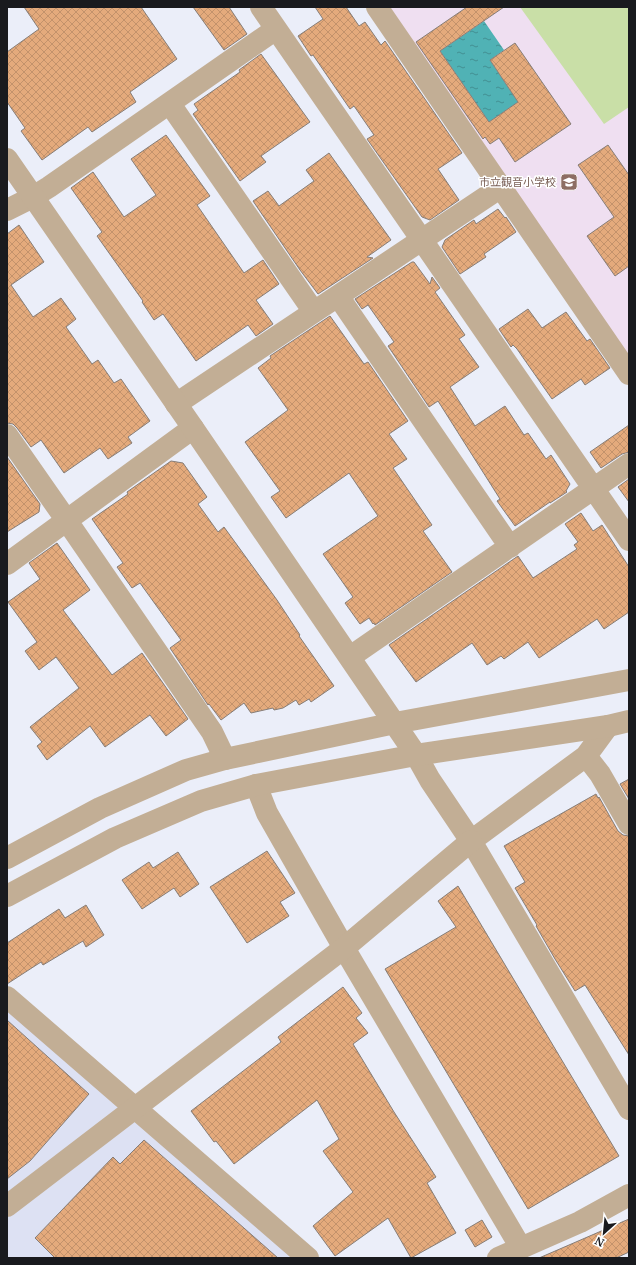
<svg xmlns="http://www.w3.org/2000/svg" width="636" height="1265" viewBox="0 0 636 1265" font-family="'Noto Serif','Noto Sans JP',serif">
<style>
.built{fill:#dde1f3}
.education{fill:#efdff1}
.pitch{fill:#c9dfa7}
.water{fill:url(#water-ripples)}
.building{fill:url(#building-cross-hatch);stroke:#867d77}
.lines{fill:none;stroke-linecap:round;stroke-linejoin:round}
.minor{stroke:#c2ae95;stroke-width:22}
.tertiary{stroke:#c2ae95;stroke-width:22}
.labels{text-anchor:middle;stroke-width:3;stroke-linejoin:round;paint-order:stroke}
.education-label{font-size:11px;fill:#785e54;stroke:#fff;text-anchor:end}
</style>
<defs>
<pattern id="water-ripples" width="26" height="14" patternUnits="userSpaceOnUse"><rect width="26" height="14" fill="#50b2b5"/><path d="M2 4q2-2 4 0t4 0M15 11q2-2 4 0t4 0" fill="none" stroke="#429093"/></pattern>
<pattern id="building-cross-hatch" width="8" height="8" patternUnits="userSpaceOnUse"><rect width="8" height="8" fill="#e4aa7c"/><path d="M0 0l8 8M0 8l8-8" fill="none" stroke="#c3926b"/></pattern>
</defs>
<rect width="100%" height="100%" fill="#ebeef9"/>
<!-- built -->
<path class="built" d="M 7,997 L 312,1258 L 7,1258 Z"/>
<!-- education -->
<path class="education" d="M 390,7 L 629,7 L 629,356 Z"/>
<!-- pitch -->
<path class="pitch" d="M 520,7 L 629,7 L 629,107 L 604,124 Z"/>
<!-- water -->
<path class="water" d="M 484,21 L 504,50 L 490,60 L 518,102 L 489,122 L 440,51 Z"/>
<!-- building -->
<path class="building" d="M 24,7 L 141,7 L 177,59 L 130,92 L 136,102 L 92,132 L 88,127 L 42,160 L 21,131 L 25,128 L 7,102 L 7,52 L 39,29 Z
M 193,7 L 229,7 L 247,34 L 224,50 Z
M 315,7 L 346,7 L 359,26 L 365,22 L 381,45 L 385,41 L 462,153 L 438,169 L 459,200 L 430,220 L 422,217 L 367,139 L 374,135 L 354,106 L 350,109 L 313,55 L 311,56 L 298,36 L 323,19 Z
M 467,7 L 504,7 L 440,51 L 489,122 L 518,102 L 490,60 L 515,43 L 571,124 L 515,162 L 499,138 L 490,144 L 485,137 L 483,139 L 416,42 Z
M 261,54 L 310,122 L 261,156 L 266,162 L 240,181 L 193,114 L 198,110 L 194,104 L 240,72 L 239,70 Z
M 166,135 L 210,196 L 197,205 L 244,273 L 263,260 L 279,284 L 256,300 L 273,324 L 256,336 L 248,325 L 196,361 L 163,314 L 154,320 L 142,302 L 143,301 L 97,236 L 102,232 L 71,188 L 93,172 L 124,217 L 156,195 L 131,159 Z
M 608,145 L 629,175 L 629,266 L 615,276 L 587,236 L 614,217 L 578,165 Z
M 329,153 L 391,240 L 367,257 L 373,258 L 318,294 L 300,270 L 253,201 L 268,191 L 279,206 L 314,181 L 306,170 Z
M 498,209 L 505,218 L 506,217 L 516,232 L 484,254 L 486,257 L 460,274 L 442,247 L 445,240 L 474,220 L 476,224 Z
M 19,225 L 44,262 L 11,285 L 33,317 L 61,298 L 76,319 L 66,327 L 92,364 L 98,360 L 114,383 L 121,379 L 150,421 L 128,437 L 132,443 L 108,459 L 100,448 L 64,473 L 41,440 L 31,447 L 17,428 L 13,424 L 7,423 L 7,234 Z
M 412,262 L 414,262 L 430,284 L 432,277 L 440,288 L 435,292 L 465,335 L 459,339 L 479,367 L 450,387 L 475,426 L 505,406 L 524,435 L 528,433 L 546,459 L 551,455 L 570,484 L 566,491 L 567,492 L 550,503 L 550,502 L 515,526 L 497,501 L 500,499 L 438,401 L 429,407 L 388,346 L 394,342 L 368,305 L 362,309 L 355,299 Z
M 528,309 L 542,328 L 566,312 L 587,341 L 590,339 L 610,368 L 585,385 L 581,379 L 552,399 L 517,349 L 513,345 L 511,347 L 499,329 Z
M 330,316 L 364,364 L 368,362 L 408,421 L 389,434 L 407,459 L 393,468 L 432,525 L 423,531 L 452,572 L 375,625 L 374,623 L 373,624 L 369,618 L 360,624 L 345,603 L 353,597 L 323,554 L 378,516 L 349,473 L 286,518 L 271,497 L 280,491 L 245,442 L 288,410 L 258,368 L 271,358 L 270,356 Z
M 629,425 L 629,452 L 622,454 L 601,468 L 590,452 Z
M 7,457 L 40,504 L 39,512 L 7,532 Z
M 171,461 L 183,463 L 207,497 L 198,504 L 218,532 L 224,527 L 277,600 L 300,635 L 299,636 L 334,686 L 311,702 L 309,699 L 299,705 L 296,700 L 283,708 L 274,710 L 273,708 L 251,713 L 244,703 L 221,720 L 209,704 L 208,705 L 170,648 L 181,640 L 140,583 L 132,588 L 117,567 L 123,563 L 92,519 L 128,494 L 127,492 Z
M 629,479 L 629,502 L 618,487 Z
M 581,513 L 593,531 L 602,525 L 629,567 L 629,612 L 604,629 L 597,619 L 539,658 L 528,642 L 504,659 L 501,656 L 487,665 L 472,643 L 416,682 L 389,645 L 518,556 L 533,578 L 577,549 L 574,545 L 578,542 L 565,524 Z
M 57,543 L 90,590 L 63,610 L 112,675 L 142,653 L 188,719 L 166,736 L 150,715 L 105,747 L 90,726 L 47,760 L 37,746 L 42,742 L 30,727 L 79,688 L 56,657 L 39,670 L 25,651 L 37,642 L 8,602 L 40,579 L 29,563 Z
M 629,779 L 629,799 L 620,784 Z
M 596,794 L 598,798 L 599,797 L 618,831 L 623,835 L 629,836 L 629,1055 L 585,985 L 575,991 L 555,959 L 536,926 L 537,925 L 515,888 L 525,882 L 504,846 Z
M 267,851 L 295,893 L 280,902 L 289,916 L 247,943 L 210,887 Z
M 178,852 L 199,884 L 180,897 L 174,888 L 142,909 L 122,880 L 149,862 L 153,868 Z
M 458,886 L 619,1156 L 528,1209 L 385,969 L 456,927 L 438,901 Z
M 86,905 L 104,935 L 86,947 L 83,941 L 43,965 L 41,962 L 7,984 L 7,943 L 59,909 L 65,918 Z
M 343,987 L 362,1013 L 356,1018 L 368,1033 L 353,1044 L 394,1112 L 436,1177 L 427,1183 L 456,1233 L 411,1258 L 388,1218 L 335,1256 L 313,1226 L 353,1192 L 323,1151 L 339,1139 L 317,1100 L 234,1164 L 216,1141 L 214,1142 L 191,1111 L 281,1042 L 278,1037 Z
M 7,1020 L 89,1094 L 30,1161 L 7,1179 Z
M 144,1140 L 278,1258 L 55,1258 L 35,1238 L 113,1157 L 120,1164 Z
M 629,1219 L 629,1252 L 616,1258 L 539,1258 Z
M 482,1220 L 492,1237 L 475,1247 L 465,1230 Z"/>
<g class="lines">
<!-- minor -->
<path class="minor" d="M 261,7 L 629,540
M 377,7 L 629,374
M 170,104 L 314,312
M 7,210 L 33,197 L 49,187 L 276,29
M 338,296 L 510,547
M 176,404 L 501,187
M 7,435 L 67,521 L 212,732 L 225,759
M 7,564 L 193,428
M 350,657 L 629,464
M 416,755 L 430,780 L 471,841 L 629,1109
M 586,756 L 600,774 L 629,824
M 256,785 L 267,813 L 344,948 L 521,1248
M 471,841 L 586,756 L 608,726
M 7,997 L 308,1258
M 498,1258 L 580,1222 L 629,1195"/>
<!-- tertiary -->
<path class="tertiary" d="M 7,159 L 193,428 L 416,755
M 7,858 L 100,808 L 186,770 L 225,759 L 395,723 L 629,680
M 7,896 L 115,838 L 201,801 L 256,785 L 416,755 L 608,726 L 629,721
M 7,1206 L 344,948 L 471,841"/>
</g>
<!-- icons -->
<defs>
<symbol id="school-square" viewBox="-11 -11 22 22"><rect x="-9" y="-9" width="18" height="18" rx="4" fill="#8d6e63" stroke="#fff"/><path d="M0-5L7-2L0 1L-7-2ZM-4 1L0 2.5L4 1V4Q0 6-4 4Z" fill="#fff"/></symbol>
</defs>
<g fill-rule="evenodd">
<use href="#school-square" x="559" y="172" width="20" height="20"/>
</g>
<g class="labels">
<!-- education labels -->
<g class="education-label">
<text x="556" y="186">市立観音小学校</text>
</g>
</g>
<!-- border -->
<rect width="636" height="1265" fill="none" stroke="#191a1e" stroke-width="16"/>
<!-- north arrow -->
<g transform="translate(604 1233) rotate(207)" stroke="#ffffff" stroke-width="3" paint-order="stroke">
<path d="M0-3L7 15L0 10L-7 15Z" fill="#191a1e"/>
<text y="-6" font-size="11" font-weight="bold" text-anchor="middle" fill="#191a1e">N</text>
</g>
</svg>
